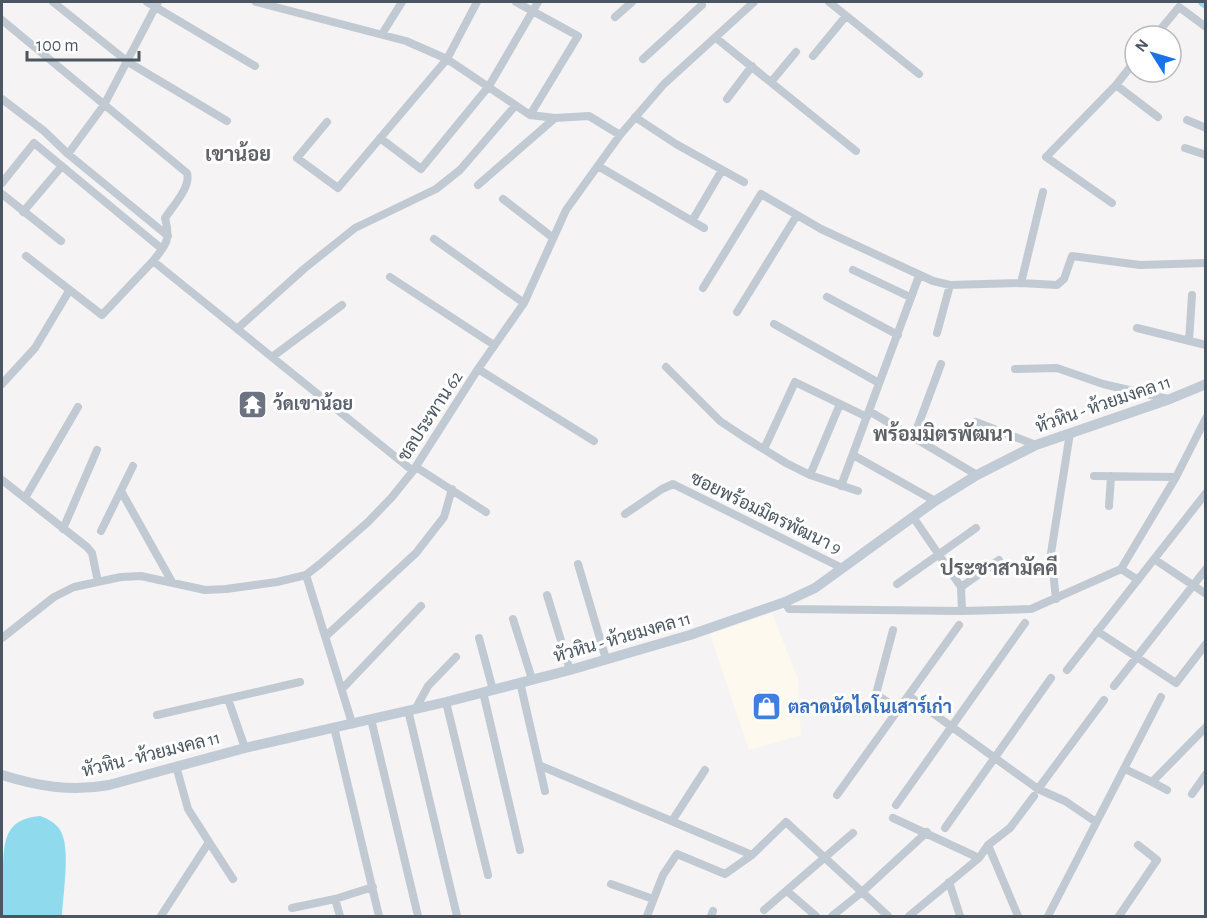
<svg xmlns="http://www.w3.org/2000/svg" width="1207" height="918" viewBox="0 0 1207 918" font-family="'Alegreya Sans',Sarabun,sans-serif">
<style>
.commercial{fill:#fdf9ef}
.water{fill:#90daee}
.lines{fill:none;stroke-linecap:round;stroke-linejoin:round}
.canal{stroke:#90daee;stroke-width:8}
.street{stroke:#c1cad2;stroke-width:8}
.secondary{stroke:#c1cbd6;stroke-width:10}
.labels{text-anchor:middle;stroke-width:6;stroke-linejoin:round;paint-order:stroke}
.worship-label{font-size:18px;font-weight:bold;fill:#5b616d;stroke:#fff;text-anchor:start}
.street-label{font-size:18px;fill:#4a5661;stroke:#fff}
.shop-label{font-size:18px;font-weight:bold;fill:#366cbe;stroke:#fff;text-anchor:start}
.neighbourhood-label{font-size:20px;font-weight:bold;fill:#5f6368;stroke:#fff}
</style>
<rect width="100%" height="100%" fill="#f5f3f3"/>
<!-- commercial -->
<path class="commercial" d="M 772,613 L 798,679 L 801,735 L 749,750 L 710,634 Z"/>
<!-- water -->
<path class="water" d="M 40,816 C 49,819 59,825 62,834 C 70,852 63,895 62,916 L 2,916 C 1,901 2,885 3,869 C 4,840 5,819 40,816 Z"/>
<g class="lines">
<!-- canal -->
<path class="canal" d="M 1202,2 L 1206,5"/>
<!-- street -->
<path class="street" d="M 53,2 L 128,62 L 227,121
M 147,2 L 255,66
M 256,2 L 406,41 L 447,59 L 530,115 L 555,118 L 589,116 L 620,135
M 516,2 L 578,36 L 530,115
M 829,2 L 919,74
M 615,17 L 632,2
M 2,20 L 187,173 C 191,187 173,206 165,218 C 171,240 166,245 153,261 L 413,471
M 382,34 L 402,2
M 1155,36 L 1179,7 L 1206,27
M 716,38 L 856,151
M 813,56 L 846,16
M 643,59 L 702,5
M 771,82 L 796,52
M 1116,85 L 1158,117
M 2,99 L 44,131 L 68,154 L 168,236
M 727,99 L 752,66
M 635,117 L 676,144 L 744,182
M 1187,120 L 1206,128
M 327,122 L 297,158 L 338,188 L 447,59 L 477,2
M 380,138 L 421,169 L 489,86 L 538,2
M 1185,148 L 1206,155
M 68,154 L 104,105 L 158,2
M 598,166 L 704,228
M 2,183 L 34,143 L 162,249
M 478,185 L 555,118
M 2,194 L 61,241
M 503,199 L 552,237
M 1112,203 L 1046,157 L 1116,85 L 1135,61
M 23,212 L 62,166
M 692,221 L 722,170
M 434,239 L 524,303
M 26,256 L 102,315 L 153,261
M 853,270 L 910,297
M 390,277 L 494,345
M 1021,283 L 1043,192
M 703,288 L 761,194 L 821,229 L 933,281 L 950,285 L 1021,283 L 1057,285 L 1064,279 L 1072,256 L 1140,265 L 1206,263
M 827,297 L 898,335
M 737,312 L 797,215
M 774,324 L 879,383
M 1137,328 L 1206,345
M 237,329 L 305,268 L 355,228 L 436,189 L 460,170 L 515,106
M 937,333 L 950,285
M 1189,341 L 1192,295
M 272,357 L 342,305
M 666,367 L 720,421 L 744,437 L 786,463 L 810,475 L 858,491
M 478,369 L 594,441
M 1015,369 L 1057,368 L 1103,384 L 1168,399
M 2,384 L 35,348 L 69,291
M 869,411 L 977,475
M 976,422 L 1036,445
M 913,439 L 941,364
M 764,449 L 795,382 L 867,417
M 853,455 L 935,501
M 416,467 L 486,512
M 810,475 L 840,404
M 1094,476 L 1176,477
M 2,480 L 87,547 L 92,553 L 98,582
M 841,486 L 919,276
M 121,491 L 172,582
M 25,498 L 78,407
M 1109,506 L 1111,476
M 625,514 L 662,489 L 673,484 L 842,568
M 913,517 L 961,587 L 962,611
M 63,529 L 97,450
M 101,531 L 133,466
M 1154,559 L 1206,594
M 578,564 L 606,659
M 1121,569 L 1176,477 L 1206,418
M 306,575 L 352,723
M 897,584 L 976,528
M 961,587 L 999,560
M 547,595 L 570,670
M 1056,599 L 1051,553 L 1070,433
M 785,602 L 789,609 L 962,611 L 1031,609 L 1121,569 L 1138,580
M 513,619 L 532,679
M 893,630 L 876,694 L 899,710
M 1097,631 L 1176,683 L 1206,644
M 326,636 L 416,553 L 444,517 L 452,489
M 2,638 L 54,597 L 74,587 L 121,577 L 141,576 L 205,590 L 226,589 L 277,582 L 306,575 L 320,564 L 368,522 L 392,497 L 413,471 L 478,369 L 524,303 L 566,210 L 620,135 L 664,84 L 754,2
M 479,638 L 493,690
M 1067,670 L 1206,493
M 520,682 L 545,791
M 1114,686 L 1206,569
M 342,689 L 421,606
M 483,692 L 520,850
M 909,696 L 1038,789 L 1065,801 L 1096,822
M 228,699 L 245,748
M 446,702 L 488,875
M 416,708 L 428,686 L 456,657
M 408,710 L 457,916
M 157,715 L 300,682
M 371,719 L 418,916
M 334,727 L 379,916
M 541,766 L 752,855
M 1125,769 L 1152,782 L 1206,727
M 1152,782 L 1167,790
M 1038,789 L 1104,700
M 1192,794 L 1206,774
M 837,795 L 959,625
M 896,805 L 1025,623
M 893,818 L 979,858
M 672,821 L 705,770
M 945,828 L 1051,678
M 209,842 L 233,879
M 988,845 L 1018,916
M 949,882 L 960,916
M 611,884 L 653,899
M 787,891 L 816,916
M 335,899 L 340,916
M 292,908 L 335,899 L 373,887
M 764,910 L 853,833
M 161,916 L 209,842 L 188,809 L 176,766
M 647,916 L 663,875 L 677,854 L 725,874 L 752,855 L 786,822 L 888,916
M 711,916 L 713,911
M 832,916 L 862,892 L 927,832
M 909,916 L 979,858 L 988,845 L 1010,828 L 1034,796
M 1048,916 L 1161,697
M 1119,916 L 1157,860 L 1138,845"/>
<!-- secondary -->
<path class="secondary" d="M 2,775 C 37,786 71,792 109,785 L 245,748 L 446,702 L 570,670 L 690,635 L 785,602 L 815,588 L 935,501 L 977,475 L 1036,445 L 1170,399 L 1206,384"/>
</g>
<!-- icons -->
<defs>
<symbol id="temple-square" viewBox="-11 -11 22 22"><rect x="-9" y="-9" width="18" height="18" rx="4" fill="#6b7280" stroke="#fff"/><path d="M0-6L5-2H3V0L6.5 2.5H4V6H1.5V3h-3V6H-4V2.5H-6.5L-3 0V-2H-5Z" fill="#fff"/></symbol>
<symbol id="shop-square" viewBox="-11 -11 22 22"><rect x="-9" y="-9" width="18" height="18" rx="4" fill="#3f7fe0" stroke="#fff"/><path d="M-5-2.5h2.3a2.7 3.5 0 0 1 5.4 0H5L5.5 6h-11ZM-1.5-2.5h3a1.5 2.3 0 0 0-3 0Z" fill="#fff"/></symbol>
</defs>
<g fill-rule="evenodd">
<use href="#temple-square" x="236" y="388" width="33" height="33"/>
<use href="#shop-square" x="750" y="690" width="33" height="33"/>
</g>
<g class="labels">
<!-- worship labels -->
<g class="worship-label">
<text x="273" y="410">ว้ดเขาน้อย</text>
</g>
<!-- street labels -->
<g class="street-label">
<text transform="translate(1103 404) rotate(-19)" y="6">หัวหิน - ห้วยมงคล 11</text>
<text transform="translate(430 416) rotate(-57)" y="6">ชลประทาน 62</text>
<text transform="translate(766 513) rotate(26)" y="6">ซอยพร้อมมิตรพัฒนา 9</text>
<text transform="translate(622 637) rotate(-16)" y="6">หัวหิน - ห้วยมงคล 11</text>
<text transform="translate(151 754) rotate(-14)" y="6">หัวหิน - ห้วยมงคล 11</text>
</g>
<!-- shop labels -->
<g class="shop-label">
<text x="788" y="713">ตลาดนัดไดโนเสาร์เก่า</text>
</g>
<!-- neighbourhood labels -->
<g class="neighbourhood-label">
<text x="238" y="161">เขาน้อย</text>
<text x="943" y="441">พร้อมมิตรพัฒนา</text>
<text x="999" y="575">ประชาสามัคคี</text>
</g>
</g>
<!-- border -->
<rect width="1207" height="918" fill="none" stroke="#4a5661" stroke-width="6"/>
<!-- north arrow -->
<g transform="translate(1153 54) rotate(307)"><circle r="28" fill="#ffffff" stroke="#b7bbc0" stroke-width="1.5"/>
<path d="M0-4.5L10 22L0 15L-10 22Z" fill="#1a73e8"/>
<text y="-9" font-size="16" font-weight="bold" text-anchor="middle" fill="#4a5661">N</text>
</g>
<!-- scale -->
<path d="M27 51v9h112v-9" fill="none" stroke="#4a5661" stroke-width="3"/>
<text x="36" y="51" font-size="18" fill="#4a5661" stroke="#ffffff" stroke-width="4.5" paint-order="stroke">100 m</text>
</svg>
